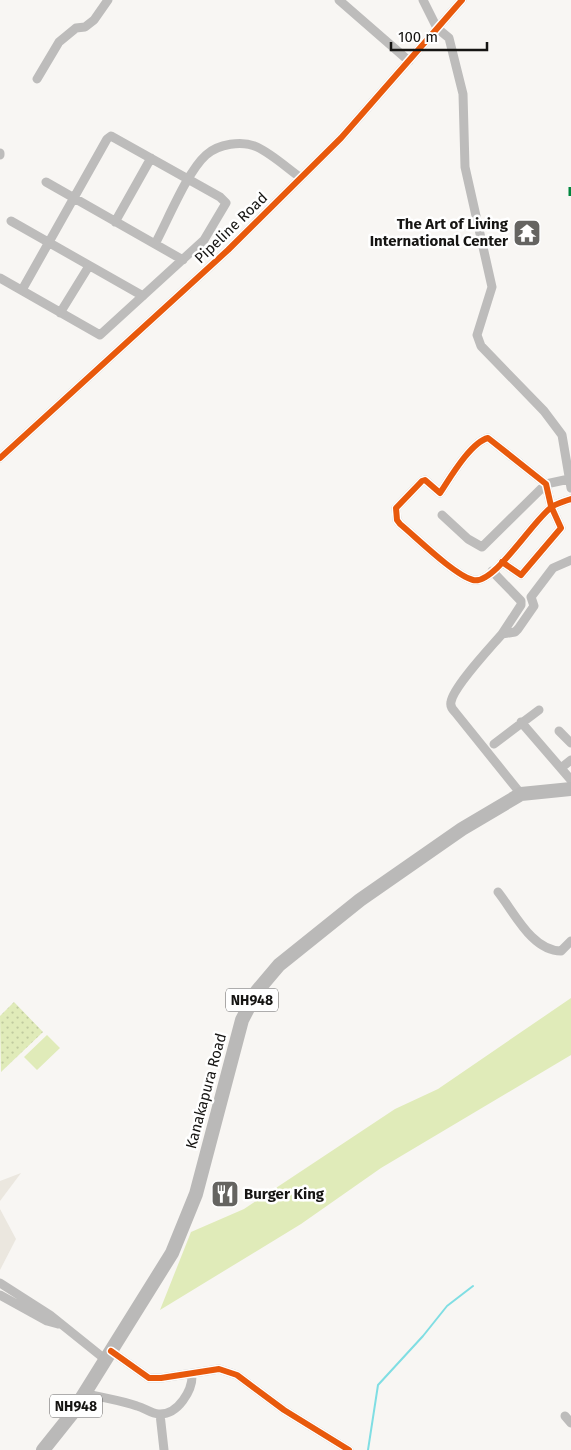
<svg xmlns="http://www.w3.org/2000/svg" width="571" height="1450" viewBox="0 0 571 1450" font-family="'Fira Sans',sans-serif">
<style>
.built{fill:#ebe7df}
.green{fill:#e0ebb9}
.park{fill:url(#park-dots)}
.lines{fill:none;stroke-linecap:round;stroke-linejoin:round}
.stream{stroke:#80dee3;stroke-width:2}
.minor{stroke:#bdbcbb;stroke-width:9}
.highway{stroke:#bab9b8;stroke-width:14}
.quiet{stroke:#00873e;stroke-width:5;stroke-dasharray:10 5;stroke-linecap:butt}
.cycleway-casing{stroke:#fff;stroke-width:9}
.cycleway{stroke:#e8590c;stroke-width:6}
.labels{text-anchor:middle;stroke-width:5;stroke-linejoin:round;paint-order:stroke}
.shield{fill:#fff;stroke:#5c5b5a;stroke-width:1}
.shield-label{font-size:14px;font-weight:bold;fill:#161513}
.poi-label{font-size:15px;font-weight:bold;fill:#161513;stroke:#fff;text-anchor:end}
.street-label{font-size:15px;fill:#161513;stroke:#fff}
</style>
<defs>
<pattern id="park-dots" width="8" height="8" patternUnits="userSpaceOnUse" patternTransform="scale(1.25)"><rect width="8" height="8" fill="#e0ebb9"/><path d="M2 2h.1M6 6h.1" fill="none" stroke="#bfc99e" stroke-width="1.8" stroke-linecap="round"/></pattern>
</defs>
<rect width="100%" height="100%" fill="#f8f6f3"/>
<!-- built -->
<path class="built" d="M 21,1173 L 0,1201 L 0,1181 Z
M 0,1209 L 16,1239 L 0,1270 Z"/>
<!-- green -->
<path class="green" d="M 571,998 L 571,1055 L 381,1168 L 301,1224 L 160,1310 L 191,1232 L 244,1209 L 395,1109 L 438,1089 Z
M 47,1035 L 60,1048 L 37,1070 L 24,1057 Z"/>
<!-- park -->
<path class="park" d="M 14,1002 L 43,1032 L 1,1072 L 0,1016 Z"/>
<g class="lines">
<!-- stream -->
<path class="stream" d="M 368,1450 L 378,1385 L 423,1336 L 447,1306 L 473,1286"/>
<!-- minor -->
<path class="minor" d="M 339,0 L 409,61
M 423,0 L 437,28 L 449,38 L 463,94 L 465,167 L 492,287 L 477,335 L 481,346 L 544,411 L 562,435 L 571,488
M 37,79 L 59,42 L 76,28 L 85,27 L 94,20 L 108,0
M 0,153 L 0,155
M 46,182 L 183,260
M 11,221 L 143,296
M 115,222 L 151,158
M 155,244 C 168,220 187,172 206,155 C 218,144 242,140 257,147 C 272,154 287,168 301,178
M 0,278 L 100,335 L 204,240 L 226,203 L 220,197 L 111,136 L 107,139 L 22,290
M 60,313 L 89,266
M 0,458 L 228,250 L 341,138 L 462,0
M 442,515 L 468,539 L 482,547 L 546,484 L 569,479
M 502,562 L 521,575 L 561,528 L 551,506 L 546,484 L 488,438 C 471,442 450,478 440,493 L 425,480 L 422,481 L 396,508 L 397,520 L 400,524 C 416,537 454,575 473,580 C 494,586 535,517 553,506 C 558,503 565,501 571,499
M 492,571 L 521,601 L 521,605 L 502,634
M 521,722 L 571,780
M 559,731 L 571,743
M 494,744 L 539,710
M 561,768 L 571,760
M 521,794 L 455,712 C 452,709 450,706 451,702 C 453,687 491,647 502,634 L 515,632 L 518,629 L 534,606 L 531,597 L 553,568 L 571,560
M 498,892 C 514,912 532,951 561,951 L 571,941
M 0,1283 L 50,1315 L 106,1360
M 0,1295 L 47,1321 L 58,1324
M 111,1351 L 149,1378 L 161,1378 L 219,1369 L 237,1375 L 284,1410 L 349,1450
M 85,1393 C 102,1398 120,1400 137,1406 C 145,1408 151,1414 159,1414 C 178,1415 193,1390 192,1374
M 160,1414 L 164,1450
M 565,1416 L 571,1423"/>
<!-- highway -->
<path class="highway" d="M 43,1450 L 71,1415 L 172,1253 L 196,1194 L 242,1020 L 257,991 L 279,965 L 360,900 L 462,829 L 521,794 L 571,789"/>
<!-- quiet -->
<path class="quiet" d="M 571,187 L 571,196"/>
<defs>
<path id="cycleway" d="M 0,458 L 228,250 L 341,138 L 462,0
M 502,562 L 521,575 L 561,528 L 551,506 L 546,484 L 488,438 C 471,442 450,478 440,493 L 425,480 L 422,481 L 396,508 L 397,520 L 400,524 C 416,537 454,575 473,580 C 494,586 535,517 553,506 C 558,503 565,501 571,499
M 111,1351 L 149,1378 L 161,1378 L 219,1369 L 237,1375 L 284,1410 L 349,1450"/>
</defs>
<!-- cycleway casing -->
<use href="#cycleway" class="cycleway-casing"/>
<!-- cycleway -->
<use href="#cycleway" class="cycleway"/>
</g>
<!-- icons -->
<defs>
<symbol id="temple-square" viewBox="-11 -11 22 22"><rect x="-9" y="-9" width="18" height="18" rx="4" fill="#656461" stroke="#fff"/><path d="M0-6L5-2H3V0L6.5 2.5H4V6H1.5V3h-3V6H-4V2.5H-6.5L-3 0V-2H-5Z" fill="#fff"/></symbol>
<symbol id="restaurant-square" viewBox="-11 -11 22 22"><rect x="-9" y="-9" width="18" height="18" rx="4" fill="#656461" stroke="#fff"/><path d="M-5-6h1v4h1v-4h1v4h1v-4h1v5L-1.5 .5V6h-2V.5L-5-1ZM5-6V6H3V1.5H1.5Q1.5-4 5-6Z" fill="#fff"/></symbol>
</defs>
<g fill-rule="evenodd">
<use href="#temple-square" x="511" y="217" width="32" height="32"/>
<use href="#restaurant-square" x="209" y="1178" width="32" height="32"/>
</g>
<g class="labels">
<!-- shield labels -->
<g class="shield">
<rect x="226" y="988.5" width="52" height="23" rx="4"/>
<rect x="50" y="1394.5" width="52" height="23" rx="4"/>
</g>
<g class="shield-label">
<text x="252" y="1005">NH948</text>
<text x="76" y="1411">NH948</text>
</g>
<!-- poi labels -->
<g class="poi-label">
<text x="508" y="229">The Art of Living<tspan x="508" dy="17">International Center</tspan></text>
<text x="244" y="1199" text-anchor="start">Burger King</text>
</g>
<!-- street labels -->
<g class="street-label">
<text transform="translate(231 228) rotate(-44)" y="5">Pipeline Road</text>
<text transform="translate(206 1091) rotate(-75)" y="5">Kanakapura Road</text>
</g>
</g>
<!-- scale -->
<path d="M391 42v8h96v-8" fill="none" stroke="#161513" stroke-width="2.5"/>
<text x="398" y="42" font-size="15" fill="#161513" stroke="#ffffff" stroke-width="4" paint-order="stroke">100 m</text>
</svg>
